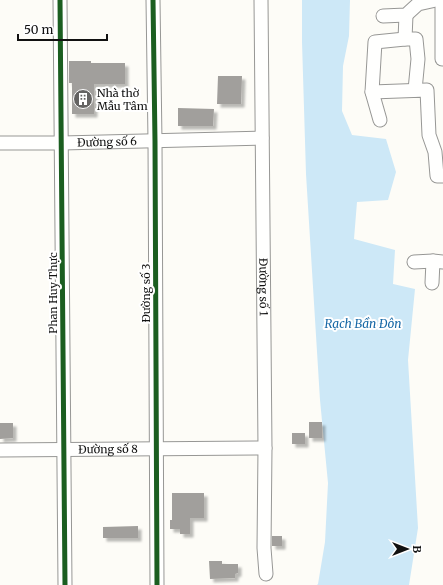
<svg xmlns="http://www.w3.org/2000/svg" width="443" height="585" viewBox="0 0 443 585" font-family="Merriweather,serif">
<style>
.water{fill:#cde8f7}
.building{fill:#a19f9c;filter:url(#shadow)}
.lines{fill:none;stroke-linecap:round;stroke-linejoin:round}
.minor-casing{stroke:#979795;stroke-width:15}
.minor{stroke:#fffffe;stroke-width:13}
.cycleway-casing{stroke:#fff;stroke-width:8}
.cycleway{stroke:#1b5e20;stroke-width:5}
.labels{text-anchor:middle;stroke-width:4;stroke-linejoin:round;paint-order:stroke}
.poi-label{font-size:11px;fill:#111;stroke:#fff;text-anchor:start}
.street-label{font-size:11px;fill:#111;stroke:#fff}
.water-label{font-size:12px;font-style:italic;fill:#1768a6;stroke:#fff}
</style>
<defs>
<filter id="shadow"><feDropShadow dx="3.5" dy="3.5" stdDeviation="1" flood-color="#0004"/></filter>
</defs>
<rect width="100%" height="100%" fill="#fdfcf7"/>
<!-- water -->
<path class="water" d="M 302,0 L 350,0 L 349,36 L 343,66 L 342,111 L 352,135 L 386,139 L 396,172 L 388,200 L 357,202 L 354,239 L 395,250 L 393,284 L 415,289 L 408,360 L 418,528 L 409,585 L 317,585 L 318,584 L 325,542 L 328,483 L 320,400 L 306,174 L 302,42 Z"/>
<!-- building -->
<path class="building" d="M 69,61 L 91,61 L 91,63 L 125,63 L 125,84 L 94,84 L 94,114 L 72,114 L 72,83 L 69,83 Z
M 218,76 L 242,76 L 241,104 L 217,104 Z
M 178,108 L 214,109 L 213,126 L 178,126 Z
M 309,422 L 322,422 L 322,438 L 309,438 Z
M 0,423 L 13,423 L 13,438 L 0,439 Z
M 292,433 L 305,433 L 305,444 L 292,444 Z
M 172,493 L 204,493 L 204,518 L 190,518 L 190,534 L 180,534 L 180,529 L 170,529 L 170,520 L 172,520 Z
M 138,526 L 138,538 L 103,538 L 103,527 Z
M 272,536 L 282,536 L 282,546 L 272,546 Z
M 209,561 L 222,561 L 222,564 L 238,564 L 238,573 L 235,574 L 235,578 L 210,579 Z"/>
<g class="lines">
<defs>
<g id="minor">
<path d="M 60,0 C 63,195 62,390 65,585"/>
<path d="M 153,0 L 155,141 L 157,585"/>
<path id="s1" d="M 261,0 L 265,448 L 264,548 L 266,574"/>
<path d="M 383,16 L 406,15 L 418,4 L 436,0"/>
<path d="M 405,39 L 406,15"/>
<path d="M 442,59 L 442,0"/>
<path d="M 372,92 L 427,90 L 429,135 L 435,152 L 437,176 L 443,176"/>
<path d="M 380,120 L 372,92 L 375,42 L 405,39 L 416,39 L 418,59 L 415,90"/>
<path id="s2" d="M 0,143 L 62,143 L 262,138"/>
<path d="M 414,262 L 433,261 L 443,262"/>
<path d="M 432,283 L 433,261"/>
<path id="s3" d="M 0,450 L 265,448"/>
</g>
</defs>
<!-- minor casing -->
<use href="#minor" class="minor-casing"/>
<!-- minor -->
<use href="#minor" class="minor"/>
<defs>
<path id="cycleway" d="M 60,0 C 63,195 62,390 65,585
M 153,0 L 155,141 L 157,585"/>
</defs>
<!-- cycleway casing -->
<use href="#cycleway" class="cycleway-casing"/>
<!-- cycleway -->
<use href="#cycleway" class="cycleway"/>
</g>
<!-- icons -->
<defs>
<symbol id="building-disc" viewBox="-11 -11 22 22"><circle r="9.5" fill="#646362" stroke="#fff"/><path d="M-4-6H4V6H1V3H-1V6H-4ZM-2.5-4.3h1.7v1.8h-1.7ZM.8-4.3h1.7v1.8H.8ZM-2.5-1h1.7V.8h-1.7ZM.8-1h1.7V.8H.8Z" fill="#fff"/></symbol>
</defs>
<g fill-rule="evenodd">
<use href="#building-disc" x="72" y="88" width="22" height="22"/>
</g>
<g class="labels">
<!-- poi labels -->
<g class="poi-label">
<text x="97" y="97">Nhà thờ<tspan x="97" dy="13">Mẫu Tâm</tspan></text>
</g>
<!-- street labels -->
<g class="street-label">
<text dy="4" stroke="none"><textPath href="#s2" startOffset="107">Đường số 6</textPath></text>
<text dy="4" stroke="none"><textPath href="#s1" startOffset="287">Đường số 1</textPath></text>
<text transform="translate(53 293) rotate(-90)" y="4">Phan Huy Thực</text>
<text transform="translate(146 293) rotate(-90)" y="4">Đường số 3</text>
<text dy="4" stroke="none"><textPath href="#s3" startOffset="108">Đường số 8</textPath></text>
</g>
<!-- water labels -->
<g class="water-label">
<text x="363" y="328">Rạch Bần Đôn</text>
</g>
</g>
<!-- north arrow -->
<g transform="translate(407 549) rotate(90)" stroke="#ffffff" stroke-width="3" paint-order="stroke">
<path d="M0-3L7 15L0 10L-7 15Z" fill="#111111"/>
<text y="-6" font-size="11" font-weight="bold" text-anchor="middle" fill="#111111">B</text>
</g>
<!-- scale -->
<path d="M18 34v6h89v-6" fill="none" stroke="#111111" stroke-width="2"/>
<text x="24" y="34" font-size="12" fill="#111111" stroke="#ffffff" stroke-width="3" paint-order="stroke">50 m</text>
</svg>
